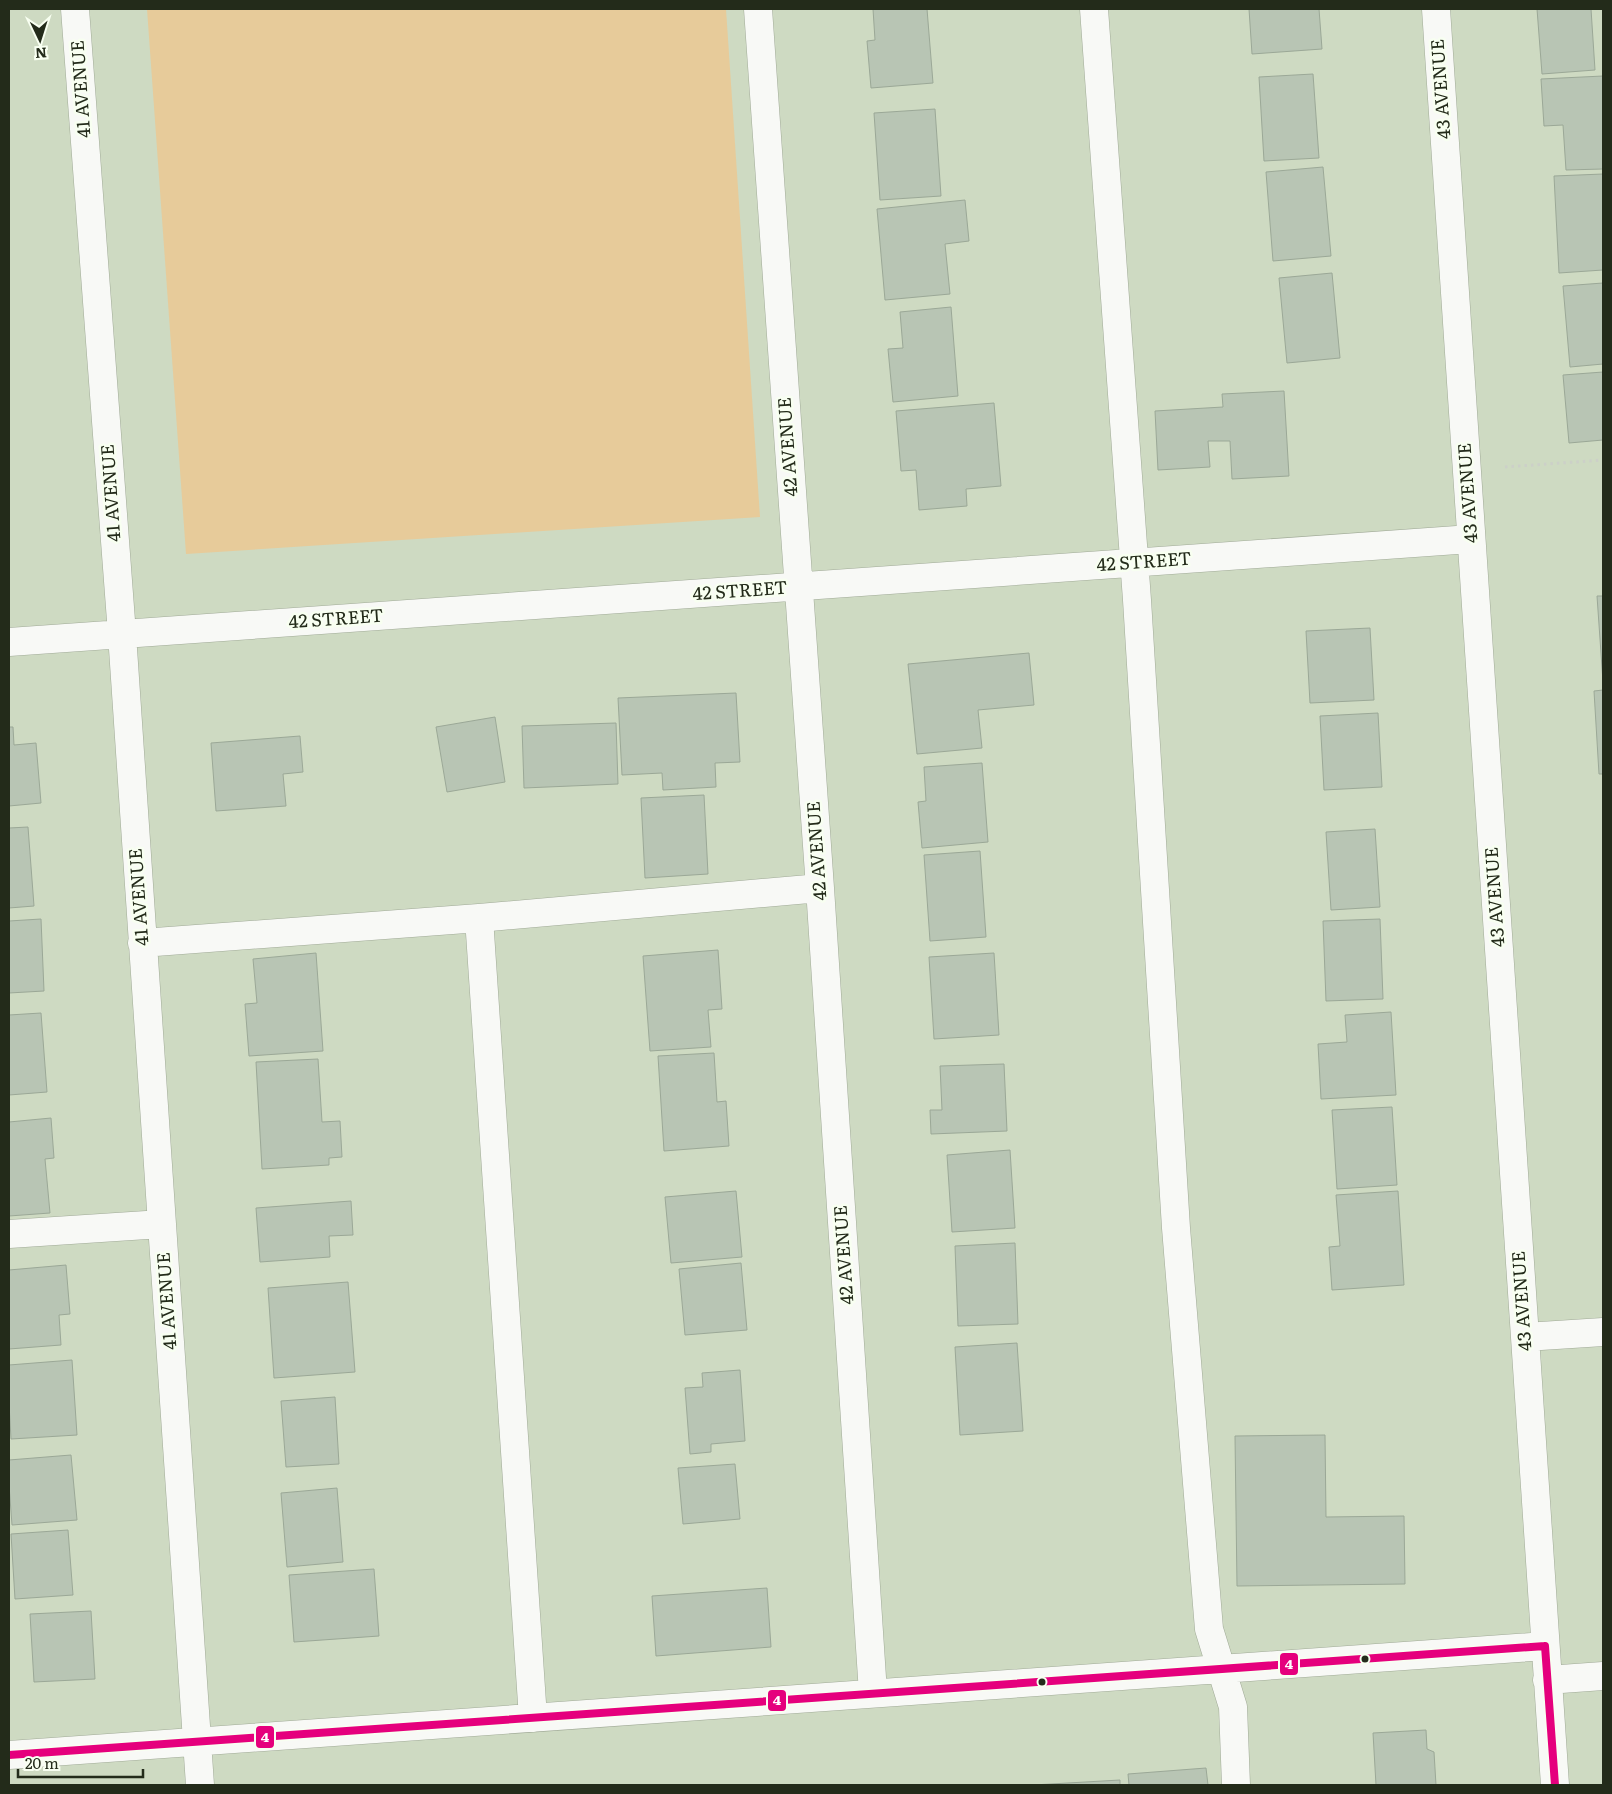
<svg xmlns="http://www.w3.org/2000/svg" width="1612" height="1794" viewBox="0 0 1612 1794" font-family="Literata,serif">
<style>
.green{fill:#e7cb9a}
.building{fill:#b8c5b4;stroke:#9ba897}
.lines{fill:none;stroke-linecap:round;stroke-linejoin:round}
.minor-casing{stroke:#a0aa97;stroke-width:29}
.path{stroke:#ccd0c8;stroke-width:3;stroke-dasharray:2.5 4;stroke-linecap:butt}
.minor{stroke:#f8f9f6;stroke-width:28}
.bus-1-casing{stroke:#f8fff1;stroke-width:11}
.bus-1{stroke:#e5007d;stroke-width:8}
.bus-dot{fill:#232b1a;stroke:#f8fff1;stroke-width:2}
.labels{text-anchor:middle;stroke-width:5;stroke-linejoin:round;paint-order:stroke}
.street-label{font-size:18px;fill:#232b1a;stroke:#f8fff1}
.line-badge{stroke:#f8fff1;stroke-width:2}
.badge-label{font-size:14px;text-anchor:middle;font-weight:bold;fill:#fff}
</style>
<rect width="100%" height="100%" fill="#cedac2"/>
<!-- green -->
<path class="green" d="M 147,9 L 726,9 L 760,517 L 186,554 Z"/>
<!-- building -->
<path class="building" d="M 873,9 L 927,9 L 933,83 L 871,88 L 867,41 L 875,40 Z
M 1249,9 L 1319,9 L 1322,49 L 1252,54 Z
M 1537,9 L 1591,9 L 1595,70 L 1542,74 Z
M 1313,74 L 1319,158 L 1264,161 L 1259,77 Z
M 1603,76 L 1603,169 L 1566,170 L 1563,125 L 1544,126 L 1541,79 Z
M 935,109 L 941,196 L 880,200 L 874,113 Z
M 1323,167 L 1331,256 L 1273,261 L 1266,172 Z
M 1603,174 L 1603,270 L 1559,273 L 1554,176 Z
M 965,200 L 969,241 L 945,244 L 950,294 L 885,300 L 877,209 Z
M 1332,273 L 1340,358 L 1287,363 L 1279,278 Z
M 1603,283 L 1603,364 L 1570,367 L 1563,286 Z
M 951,307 L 958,396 L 893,402 L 888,349 L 903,348 L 900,312 Z
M 1603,372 L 1603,440 L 1569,443 L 1563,375 Z
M 1284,391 L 1289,476 L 1232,479 L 1230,441 L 1208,441 L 1210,467 L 1158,470 L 1155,411 L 1223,407 L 1222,394 Z
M 994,403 L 1001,486 L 966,489 L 967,506 L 919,510 L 916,470 L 901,471 L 896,411 Z
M 1597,596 L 1603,596 L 1603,682 Z
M 1370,628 L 1374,700 L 1310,703 L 1306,631 Z
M 1029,653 L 1034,705 L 978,710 L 982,748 L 917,754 L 908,664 Z
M 1603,690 L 1603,774 L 1599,774 L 1594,691 Z
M 736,693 L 740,762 L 715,763 L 716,787 L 663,790 L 662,773 L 622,775 L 618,698 Z
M 1378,713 L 1382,787 L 1324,790 L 1320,716 Z
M 495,717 L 505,782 L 447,792 L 436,727 Z
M 616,723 L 618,784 L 524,788 L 522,726 Z
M 9,727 L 13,727 L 14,745 L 36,743 L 41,803 L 9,806 Z
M 300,736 L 303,772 L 283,774 L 286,806 L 216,811 L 211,743 Z
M 982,763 L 988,842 L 922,848 L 918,802 L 926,801 L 924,767 Z
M 704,795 L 708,874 L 645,878 L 641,798 Z
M 28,827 L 34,906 L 9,908 L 9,828 Z
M 1375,829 L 1380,907 L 1331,910 L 1326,832 Z
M 980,851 L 986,937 L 930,941 L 924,855 Z
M 41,919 L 44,991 L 9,993 L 9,921 Z
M 1380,919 L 1383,999 L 1326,1001 L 1323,921 Z
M 718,950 L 722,1009 L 708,1010 L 711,1047 L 650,1051 L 643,956 Z
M 316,953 L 323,1051 L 249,1056 L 245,1004 L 257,1003 L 253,959 Z
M 994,953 L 999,1035 L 934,1039 L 929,957 Z
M 1391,1012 L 1396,1095 L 1321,1099 L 1318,1044 L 1347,1042 L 1345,1015 Z
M 41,1013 L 47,1092 L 9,1095 L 9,1015 Z
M 714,1053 L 717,1102 L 726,1101 L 729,1146 L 664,1151 L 658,1056 Z
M 318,1059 L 322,1122 L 340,1121 L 342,1157 L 329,1158 L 329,1165 L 262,1169 L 256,1062 Z
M 1004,1064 L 1007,1131 L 931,1134 L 930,1110 L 942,1110 L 940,1066 Z
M 1392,1107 L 1397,1185 L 1337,1189 L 1332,1110 Z
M 51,1118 L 54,1158 L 45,1159 L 50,1213 L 9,1216 L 9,1122 Z
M 1010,1150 L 1015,1228 L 952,1232 L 947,1155 Z
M 736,1191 L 742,1257 L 671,1263 L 665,1197 Z
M 1398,1191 L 1404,1285 L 1332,1290 L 1329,1247 L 1340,1246 L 1336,1195 Z
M 351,1201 L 353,1235 L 329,1236 L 330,1257 L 260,1262 L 256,1208 Z
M 1015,1243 L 1018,1324 L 958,1326 L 955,1246 Z
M 741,1263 L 747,1330 L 685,1335 L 679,1269 Z
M 66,1265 L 70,1314 L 59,1315 L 61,1345 L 9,1349 L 9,1270 Z
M 348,1282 L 355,1372 L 274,1378 L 268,1288 Z
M 1017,1343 L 1023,1431 L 960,1435 L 955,1347 Z
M 72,1360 L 77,1435 L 11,1439 L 9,1404 L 9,1365 Z
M 740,1370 L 745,1441 L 711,1444 L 711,1452 L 690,1454 L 685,1388 L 703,1387 L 702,1373 Z
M 335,1397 L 339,1464 L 286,1467 L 281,1401 Z
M 1325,1435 L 1326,1517 L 1404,1516 L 1405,1584 L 1237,1586 L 1235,1436 Z
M 71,1455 L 77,1520 L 12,1525 L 9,1485 L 9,1460 Z
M 735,1464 L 740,1519 L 683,1524 L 678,1468 Z
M 337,1488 L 343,1562 L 287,1567 L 281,1493 Z
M 68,1530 L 73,1595 L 15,1599 L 11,1534 Z
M 374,1569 L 379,1636 L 294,1642 L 289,1575 Z
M 767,1588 L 771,1647 L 656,1656 L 652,1596 Z
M 91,1611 L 95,1679 L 34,1682 L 30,1614 Z
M 1426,1730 L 1427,1749 L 1434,1752 L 1436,1785 L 1376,1785 L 1373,1733 Z
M 1206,1768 L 1208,1785 L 1129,1785 L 1128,1774 Z
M 1120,1780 L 1120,1785 L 1033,1785 Z"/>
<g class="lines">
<defs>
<path id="minor" d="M 75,9 L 122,634 L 200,1785
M 758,9 L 820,888 L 873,1693
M 1094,9 L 1137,600 L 1176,1228 L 1209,1629 L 1233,1707 L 1236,1785
M 1436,9 L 1555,1785
M 9,642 L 1471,539
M 479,918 L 533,1718
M 142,943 L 479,918 L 820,888
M 9,1234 L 162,1224
M 1525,1337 L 1603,1332
M 1547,1680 L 1603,1676
M 9,1755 L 1545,1646"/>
</defs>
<!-- minor casing -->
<use href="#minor" class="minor-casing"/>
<!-- path -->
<path class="path" d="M 1505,467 L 1603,460"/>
<!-- minor -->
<use href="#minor" class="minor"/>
<defs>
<path id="bus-1" d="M 1545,1646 L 1555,1785
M 9,1755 L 1545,1646"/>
</defs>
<!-- bus-1 casing -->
<use href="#bus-1" class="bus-1-casing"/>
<!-- bus-1 -->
<use href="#bus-1" class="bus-1"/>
</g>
<!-- markers -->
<g class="bus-dot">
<circle cx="1365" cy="1659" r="4.5"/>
<circle cx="1042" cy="1682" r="4.5"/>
</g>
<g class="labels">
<!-- street labels -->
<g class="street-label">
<text transform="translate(81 89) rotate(-94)" y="6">41 AVENUE</text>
<text transform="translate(1441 89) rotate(-94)" y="6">43 AVENUE</text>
<text transform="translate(788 447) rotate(-94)" y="6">42 AVENUE</text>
<text transform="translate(111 493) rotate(-94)" y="6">41 AVENUE</text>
<text transform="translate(1468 493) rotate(-94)" y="6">43 AVENUE</text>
<text transform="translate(1144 562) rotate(-4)" y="6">42 STREET</text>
<text transform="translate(740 591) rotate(-4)" y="6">42 STREET</text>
<text transform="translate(336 619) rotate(-4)" y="6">42 STREET</text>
<text transform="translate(817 851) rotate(-94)" y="6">42 AVENUE</text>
<text transform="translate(139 897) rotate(-94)" y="6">41 AVENUE</text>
<text transform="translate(1495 897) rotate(-94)" y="6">43 AVENUE</text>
<text transform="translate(844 1255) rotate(-94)" y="6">42 AVENUE</text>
<text transform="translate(167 1301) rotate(-94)" y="6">41 AVENUE</text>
<text transform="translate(1522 1301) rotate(-94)" y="6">43 AVENUE</text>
</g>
</g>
<g class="line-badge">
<rect x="1279" y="1652" width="20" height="24" rx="5" fill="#e5007d"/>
<rect x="767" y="1689" width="20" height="23" rx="5" fill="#e5007d"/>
<rect x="255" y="1725" width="20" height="24" rx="5" fill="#e5007d"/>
</g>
<g class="badge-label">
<text x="1289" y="1669">4</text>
<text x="777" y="1705">4</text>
<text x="265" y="1742">4</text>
</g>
<!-- border -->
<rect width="1612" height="1794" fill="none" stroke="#232b1a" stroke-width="20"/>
<!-- north arrow -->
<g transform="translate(40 40) rotate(176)" stroke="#f8fff1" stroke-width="4" paint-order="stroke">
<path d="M0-4L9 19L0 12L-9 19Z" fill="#232b1a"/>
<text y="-8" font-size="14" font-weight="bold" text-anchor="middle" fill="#232b1a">N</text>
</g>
<!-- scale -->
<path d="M18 1769v8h125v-8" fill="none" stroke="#232b1a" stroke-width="2.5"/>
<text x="25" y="1769" font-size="15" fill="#232b1a" stroke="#f8fff1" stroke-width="4" paint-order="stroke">20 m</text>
</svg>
